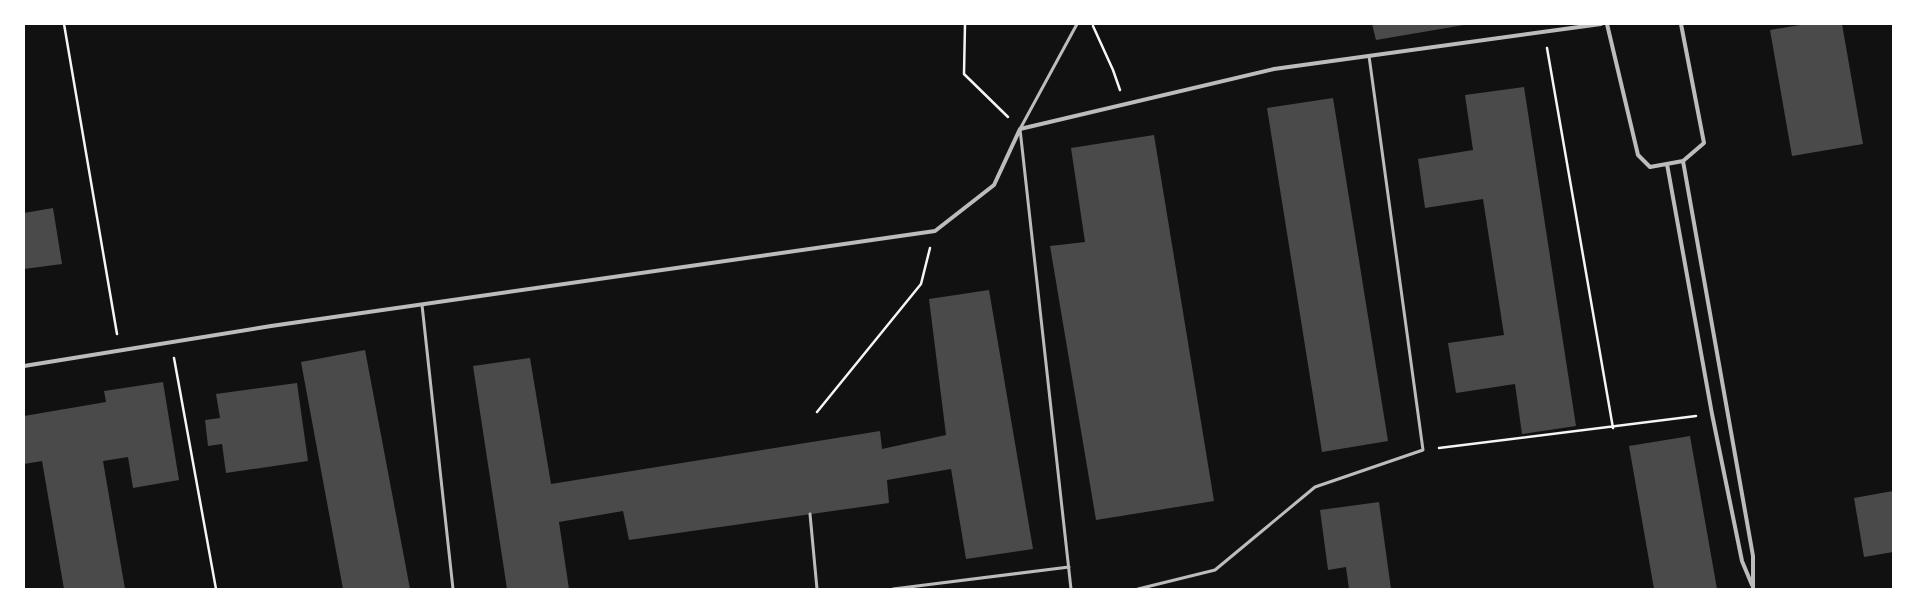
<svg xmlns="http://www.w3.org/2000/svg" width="1917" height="613" viewBox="0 0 1917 613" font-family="'Archivo Narrow',sans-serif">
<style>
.building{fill:#4a4a4a}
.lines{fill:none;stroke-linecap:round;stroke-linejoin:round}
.path{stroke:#f5f5f5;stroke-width:2.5}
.service{stroke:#bcbcbc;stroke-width:3}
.minor{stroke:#bcbcbc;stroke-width:4}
</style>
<rect width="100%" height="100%" fill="#111"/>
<!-- building -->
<path class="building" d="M 1372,24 L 1464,24 L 1464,25 L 1376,40 Z
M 1806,24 L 1842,24 L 1863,144 L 1792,156 L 1770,30 Z
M 1524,87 L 1576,426 L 1522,434 L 1515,384 L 1456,393 L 1448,343 L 1504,335 L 1483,199 L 1425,208 L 1418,159 L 1473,150 L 1465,95 Z
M 1333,98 L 1388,441 L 1322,452 L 1267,108 Z
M 1154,135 L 1214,501 L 1096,520 L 1050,246 L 1085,242 L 1071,148 Z
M 53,208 L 62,264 L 24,269 L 24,213 Z
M 989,290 L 1033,549 L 966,559 L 951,469 L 887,480 L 889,503 L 629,540 L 623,511 L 559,522 L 569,589 L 507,589 L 473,366 L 530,358 L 551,484 L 880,431 L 882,449 L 946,435 L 929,299 Z
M 365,350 L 410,589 L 343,589 L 301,362 Z
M 163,382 L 179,480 L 133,488 L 128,457 L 103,461 L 125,589 L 64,589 L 42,461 L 24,464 L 24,416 L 106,402 L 104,391 Z
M 297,383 L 308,461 L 226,473 L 222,444 L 208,446 L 205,420 L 220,418 L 216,394 Z
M 1690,436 L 1717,589 L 1654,589 L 1629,446 Z
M 1893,491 L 1893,552 L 1864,557 L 1854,498 Z
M 1379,502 L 1391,589 L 1349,589 L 1346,567 L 1328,570 L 1320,510 Z"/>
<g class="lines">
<!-- path -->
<path class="path" d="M 64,24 L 117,334
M 965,24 L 964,74 L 1008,117
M 1093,26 L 1113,70 L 1120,90
M 1547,48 L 1613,428
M 174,358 L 216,589
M 817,412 L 921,284 L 930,248
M 1439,448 L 1696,416"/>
<!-- service -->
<path class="service" d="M 422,305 L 453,589
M 810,514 L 817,589
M 893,589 L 1069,567
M 1071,589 L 1020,129 L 1077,24
M 1138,589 L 1215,570 L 1315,487 L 1423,450 L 1369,56"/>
<!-- minor -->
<path class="minor" d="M 1607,24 L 1638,155 L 1650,167 L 1683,161 L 1704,143 L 1681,24
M 1683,161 L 1753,556 L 1753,589
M 1667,164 L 1712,414 L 1742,561 L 1752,585
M 24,366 L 271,326 L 935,231 L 994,185 L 1020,129 L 1274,69 L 1601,24"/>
</g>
<!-- border -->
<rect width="1917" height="613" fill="none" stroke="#ffffff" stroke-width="50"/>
</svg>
